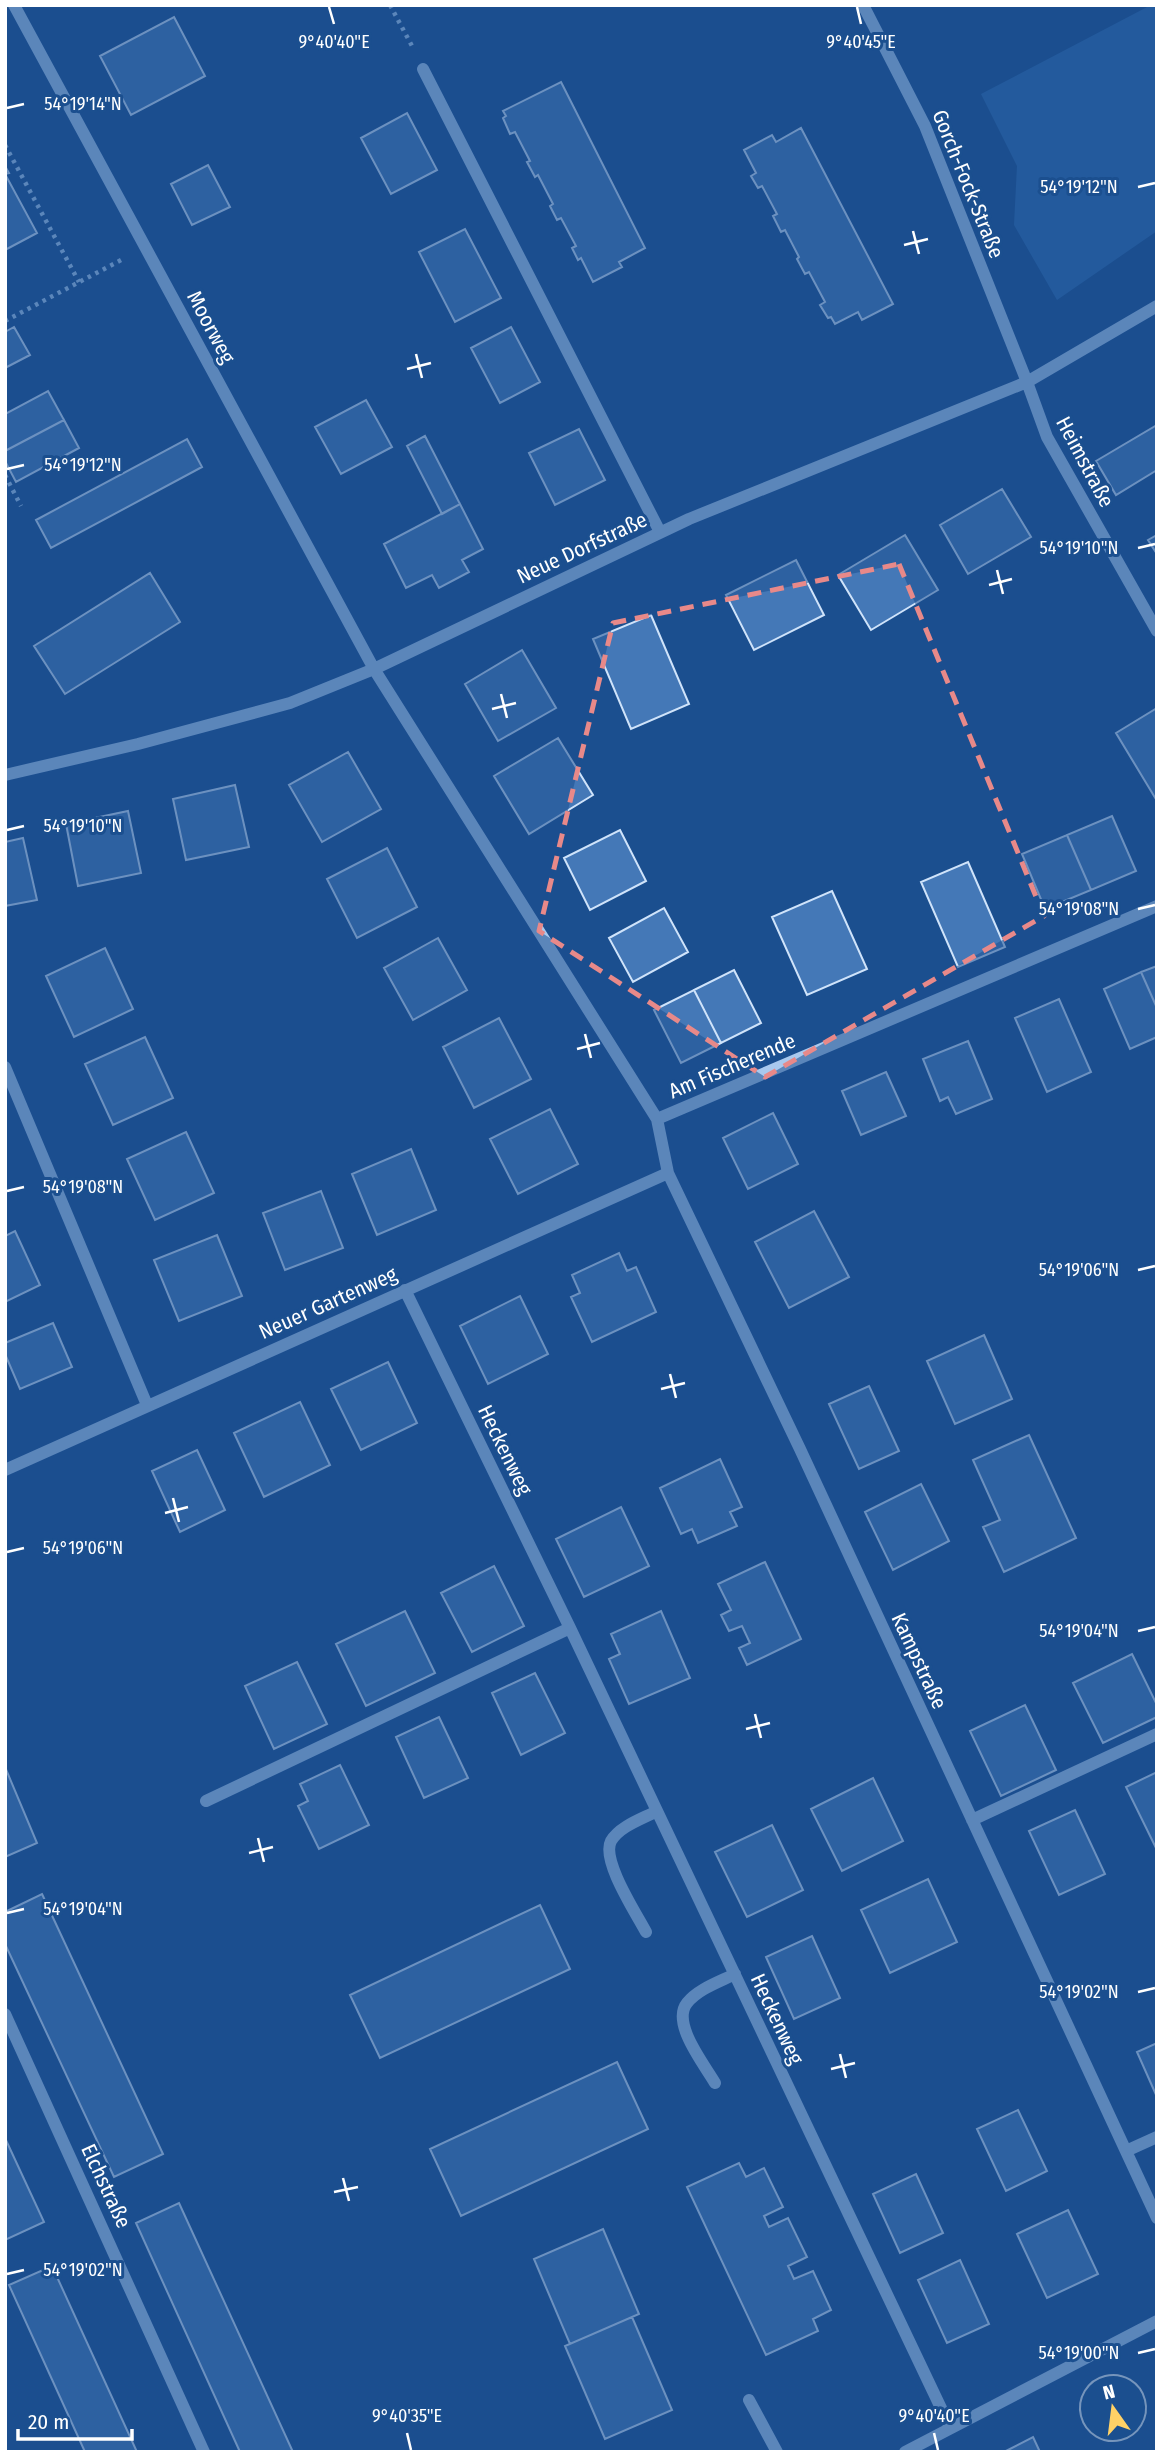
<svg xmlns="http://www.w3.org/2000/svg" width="1162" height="2457" viewBox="0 0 1162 2457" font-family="'Fira Sans Condensed',sans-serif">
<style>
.green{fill:#2e69ad}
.building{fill:#4478b7;stroke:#cfe3fa;stroke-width:2}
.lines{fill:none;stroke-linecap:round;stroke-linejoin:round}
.path{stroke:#a9c9ee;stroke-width:4.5;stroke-dasharray:3.5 5;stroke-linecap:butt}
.minor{stroke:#a9c9ee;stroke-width:12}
.marked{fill:none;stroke:#e88989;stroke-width:5;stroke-dasharray:14 9;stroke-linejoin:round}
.ticks{fill:none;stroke:#fff;stroke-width:2.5}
.labels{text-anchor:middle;stroke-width:6;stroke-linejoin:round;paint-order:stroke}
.street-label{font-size:21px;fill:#fff;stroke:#1b4f8f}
.ticks-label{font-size:18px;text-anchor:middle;fill:#fff;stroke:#1b4f8f;stroke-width:6;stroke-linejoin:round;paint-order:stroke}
</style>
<rect width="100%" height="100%" fill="#1b4f8f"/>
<!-- green -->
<path class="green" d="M 1151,5 L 1157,5 L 1157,231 L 1057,300 L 1014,225 L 1017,166 L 981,94 Z"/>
<!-- building -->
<path class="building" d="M 174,17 L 205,76 L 131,115 L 100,56 Z
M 561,82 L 645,248 L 619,262 L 622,267 L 593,282 L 581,258 L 578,260 L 572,248 L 576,246 L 561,218 L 557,220 L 550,206 L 553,204 L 538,175 L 535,177 L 527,162 L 530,161 L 515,132 L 510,134 L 503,118 L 506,116 L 503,111 Z
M 407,113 L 437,170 L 391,194 L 361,138 Z
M 801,128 L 893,304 L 862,320 L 858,312 L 835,324 L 831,317 L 828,318 L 820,305 L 825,302 L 809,272 L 805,274 L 797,259 L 799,257 L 785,230 L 781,232 L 773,216 L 777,214 L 762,186 L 758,188 L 751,176 L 756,173 L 744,150 L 772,135 L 776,142 Z
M 208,165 L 230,207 L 192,225 L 171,184 Z
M 5,166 L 9,173 L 5,174 L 37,233 L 5,250 Z
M 465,229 L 501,298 L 455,322 L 419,252 Z
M 14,327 L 30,355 L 5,368 L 5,332 Z
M 511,327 L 540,382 L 500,403 L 471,348 Z
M 48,391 L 64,420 L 5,451 L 5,414 Z
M 366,400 L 392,447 L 341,474 L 315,427 Z
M 64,420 L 79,448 L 16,482 L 5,461 L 5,451 Z
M 1157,425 L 1157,470 L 1116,495 L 1096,461 Z
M 579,429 L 605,480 L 555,505 L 529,453 Z
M 425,436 L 460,504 L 442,514 L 407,446 Z
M 187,439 L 202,467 L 51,548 L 36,520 Z
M 1002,489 L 1031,537 L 968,574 L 940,525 Z
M 460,504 L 483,549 L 462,560 L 469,572 L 439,588 L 432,575 L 406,588 L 384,544 Z
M 905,535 L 938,590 L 871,630 L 838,575 Z
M 1157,535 L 1157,554 L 1148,540 Z
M 796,560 L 824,615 L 754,650 L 726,595 Z
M 150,573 L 180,622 L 65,694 L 34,646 Z
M 651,615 L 689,704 L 631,729 L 593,639 Z
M 522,650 L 556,708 L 498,741 L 465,684 Z
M 1157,708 L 1157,801 L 1116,733 Z
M 558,738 L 593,795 L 529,834 L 494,776 Z
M 348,752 L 381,809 L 322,842 L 289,785 Z
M 235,785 L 249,847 L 186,860 L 173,799 Z
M 128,811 L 141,873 L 78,886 L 66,824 Z
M 1112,816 L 1136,871 L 1091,890 L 1067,835 Z
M 620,830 L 646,881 L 590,910 L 564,858 Z
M 1067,835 L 1091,890 L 1045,909 L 1022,854 Z
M 23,838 L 37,900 L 5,906 L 5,842 Z
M 387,848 L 417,907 L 357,938 L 327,879 Z
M 968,862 L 1005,947 L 958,967 L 921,882 Z
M 832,891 L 867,969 L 807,995 L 772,917 Z
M 664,908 L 688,952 L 633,982 L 609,938 Z
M 438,938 L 467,990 L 413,1020 L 384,968 Z
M 105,948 L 133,1009 L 74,1037 L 46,976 Z
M 1157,966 L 1157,1008 L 1141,972 Z
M 734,970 L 761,1023 L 721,1043 L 694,990 Z
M 1141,972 L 1157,1008 L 1157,1037 L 1130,1049 L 1104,989 Z
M 694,990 L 721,1043 L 681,1063 L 654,1010 Z
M 1059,999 L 1091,1072 L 1047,1092 L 1015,1018 Z
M 499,1018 L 531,1079 L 474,1108 L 443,1047 Z
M 145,1037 L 173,1098 L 113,1125 L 85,1064 Z
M 968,1041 L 992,1099 L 956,1114 L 948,1097 L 940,1101 L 923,1059 Z
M 886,1072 L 906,1116 L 861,1135 L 842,1091 Z
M 550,1109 L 578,1164 L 518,1194 L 490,1139 Z
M 773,1113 L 798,1164 L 748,1189 L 723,1138 Z
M 186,1132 L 214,1193 L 155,1220 L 127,1159 Z
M 411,1149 L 436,1210 L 377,1235 L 352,1174 Z
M 321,1191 L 343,1248 L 285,1270 L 263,1213 Z
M 814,1211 L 849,1277 L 789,1308 L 755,1242 Z
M 15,1231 L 40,1285 L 5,1302 L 5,1236 Z
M 217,1235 L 242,1296 L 179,1321 L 154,1260 Z
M 619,1253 L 627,1271 L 636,1267 L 656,1312 L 592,1342 L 571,1297 L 580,1293 L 572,1275 Z
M 520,1296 L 548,1354 L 488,1384 L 460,1326 Z
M 53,1323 L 72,1367 L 20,1389 L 5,1354 L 5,1343 Z
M 984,1335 L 1012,1399 L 955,1424 L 927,1361 Z
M 388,1362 L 417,1423 L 361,1450 L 331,1389 Z
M 869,1386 L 899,1451 L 859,1469 L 829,1404 Z
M 300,1402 L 330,1465 L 264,1497 L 234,1433 Z
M 1029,1435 L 1076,1538 L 1004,1572 L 983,1527 L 1000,1520 L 973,1460 Z
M 197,1450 L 225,1510 L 180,1532 L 152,1471 Z
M 720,1459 L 742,1507 L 730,1512 L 737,1526 L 698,1543 L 692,1529 L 681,1534 L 660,1488 Z
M 921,1484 L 949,1541 L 893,1570 L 865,1512 Z
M 621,1507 L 649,1566 L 584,1597 L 556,1539 Z
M 765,1562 L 801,1639 L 747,1665 L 739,1648 L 750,1643 L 742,1626 L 729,1631 L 721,1615 L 731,1610 L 718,1584 Z
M 494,1566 L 524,1626 L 472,1652 L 441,1593 Z
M 405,1611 L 435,1673 L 366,1706 L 336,1644 Z
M 661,1611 L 690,1678 L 629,1704 L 609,1659 L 620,1654 L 611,1634 Z
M 1132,1654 L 1157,1705 L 1157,1717 L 1103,1743 L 1073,1683 Z
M 297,1662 L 327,1724 L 274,1749 L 245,1686 Z
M 535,1673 L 565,1733 L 521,1755 L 492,1693 Z
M 1025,1705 L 1056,1770 L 1001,1796 L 970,1731 Z
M 439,1717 L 468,1778 L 424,1798 L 396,1737 Z
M 340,1765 L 369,1825 L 319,1849 L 298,1806 L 308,1801 L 300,1784 Z
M 5,1767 L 37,1843 L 5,1857 Z
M 1157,1772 L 1157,1850 L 1126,1787 Z
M 873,1778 L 903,1841 L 842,1871 L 811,1809 Z
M 1075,1810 L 1105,1874 L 1059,1895 L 1029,1831 Z
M 772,1825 L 803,1890 L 747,1917 L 715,1852 Z
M 928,1879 L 957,1942 L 890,1973 L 861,1910 Z
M 42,1894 L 163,2154 L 114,2177 L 5,1944 L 5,1912 Z
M 540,1905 L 570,1969 L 380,2058 L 350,1995 Z
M 812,1936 L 840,1998 L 794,2019 L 766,1957 Z
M 1157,2043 L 1157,2097 L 1137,2052 Z
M 617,2062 L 648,2129 L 461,2216 L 430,2149 Z
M 1018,2110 L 1047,2171 L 1006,2191 L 977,2129 Z
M 5,2138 L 44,2222 L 5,2240 Z
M 739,2163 L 746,2177 L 764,2168 L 783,2207 L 764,2216 L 769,2227 L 788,2218 L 807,2257 L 788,2266 L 794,2279 L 813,2271 L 831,2310 L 813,2319 L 818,2331 L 766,2355 L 687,2187 Z
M 916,2174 L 943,2233 L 900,2253 L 873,2194 Z
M 179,2203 L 293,2452 L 240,2452 L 136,2223 Z
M 1068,2210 L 1098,2274 L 1047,2298 L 1017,2234 Z
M 603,2229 L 639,2314 L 570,2344 L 534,2259 Z
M 960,2260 L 989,2324 L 947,2343 L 918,2280 Z
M 52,2266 L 137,2452 L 85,2452 L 9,2285 Z
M 632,2317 L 672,2410 L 605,2439 L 565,2346 Z
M 1033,2437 L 1040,2452 L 1004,2452 Z"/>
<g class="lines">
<!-- path -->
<path class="path" d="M 390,5 L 412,46
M 5,145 L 79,282
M 5,321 L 125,258
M 5,475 L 21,506"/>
<!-- minor -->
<path class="minor" d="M 14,5 L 374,669 L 657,1119 L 668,1173 L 800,1449 L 1157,2218
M 863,5 L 925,126 L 1027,382 L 1047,437 L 1157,631
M 423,69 L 660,532
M 5,775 L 138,744 L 290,703 L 374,669 L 689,519 L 1027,382 L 1157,306
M 5,1067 L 147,1405
M 657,1119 L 1157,906
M 405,1290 L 570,1628 L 950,2427
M 5,1470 L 668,1173
M 206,1801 L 570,1628
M 972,1820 L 1157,1734
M 646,1932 C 636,1913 601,1860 611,1841 C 620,1826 642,1819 657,1811
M 5,2014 L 204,2452
M 715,2083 C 704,2064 671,2023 687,2003 C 698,1989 719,1982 735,1974
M 1126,2151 L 1157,2137
M 749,2400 L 777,2452
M 905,2452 L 1157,2321"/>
</g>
<!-- marked area -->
<path d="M0 0H1162V2457H0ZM 899,564 L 1044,916 L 765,1077 L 539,931 L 613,623 Z" fill="#1b4f8f" fill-opacity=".55" fill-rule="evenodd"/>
<path class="marked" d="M 899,564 L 1044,916 L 765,1077 L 539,931 L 613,623 Z"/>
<!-- ticks -->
<path class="ticks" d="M 329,7 L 334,24M 857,7 L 861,24M 7,108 L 24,104M 1138,187 L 1155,183M 913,231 L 919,254M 904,245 L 928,239M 416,354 L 422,378M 407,369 L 431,363M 7,469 L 24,465M 1138,548 L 1155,544M 997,570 L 1003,594M 989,585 L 1012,579M 501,694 L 507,718M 492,709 L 516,703M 7,830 L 24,826M 1138,909 L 1155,905M 585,1034 L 591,1058M 577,1049 L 600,1043M 7,1191 L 24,1187M 1138,1270 L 1155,1266M 670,1374 L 676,1398M 661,1389 L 685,1383M 173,1498 L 179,1522M 165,1513 L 188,1507M 7,1552 L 24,1548M 1138,1631 L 1155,1627M 755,1714 L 761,1738M 746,1729 L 770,1723M 258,1838 L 264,1862M 249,1853 L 273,1847M 7,1913 L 24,1909M 1138,1992 L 1155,1988M 840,2054 L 846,2078M 831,2069 L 855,2063M 343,2178 L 349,2201M 334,2192 L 358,2187M 7,2274 L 24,2270M 1138,2353 L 1155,2349M 407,2433 L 411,2450M 934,2433 L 938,2450"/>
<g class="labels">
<!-- street labels -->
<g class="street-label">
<text transform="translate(968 184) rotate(68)" y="7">Gorch-Fock-Straße</text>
<text transform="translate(211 327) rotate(62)" y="7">Moorweg</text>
<text transform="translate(1085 462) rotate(62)" y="7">Heimstraße</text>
<text transform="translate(582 548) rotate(-25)" y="7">Neue Dorfstraße</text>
<text transform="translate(732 1066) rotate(-23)" y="7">Am Fischerende</text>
<text transform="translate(328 1303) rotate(-24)" y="7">Neuer Gartenweg</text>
<text transform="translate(505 1450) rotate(64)" y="7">Heckenweg</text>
<text transform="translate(919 1661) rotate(65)" y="7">Kampstraße</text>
<text transform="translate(777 2019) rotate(65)" y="7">Heckenweg</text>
<text transform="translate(106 2186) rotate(65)" y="7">Elchstraße</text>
</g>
</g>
<g class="ticks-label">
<text x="334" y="48">9°40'40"E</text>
<text x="861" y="48">9°40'45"E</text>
<text x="83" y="110">54°19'14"N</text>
<text x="1079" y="193">54°19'12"N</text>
<text x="83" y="471">54°19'12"N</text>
<text x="1079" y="554">54°19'10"N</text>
<text x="83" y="832">54°19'10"N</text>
<text x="1079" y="915">54°19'08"N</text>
<text x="83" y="1193">54°19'08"N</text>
<text x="1079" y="1276">54°19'06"N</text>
<text x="83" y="1554">54°19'06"N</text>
<text x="1079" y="1637">54°19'04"N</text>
<text x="83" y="1915">54°19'04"N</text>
<text x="1079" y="1998">54°19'02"N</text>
<text x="83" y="2276">54°19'02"N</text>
<text x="1079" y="2359">54°19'00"N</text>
<text x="407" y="2422">9°40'35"E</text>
<text x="934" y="2422">9°40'40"E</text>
</g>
<!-- border -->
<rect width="1162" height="2457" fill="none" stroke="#ffffff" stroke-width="14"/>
<!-- north arrow -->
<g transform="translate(1113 2408) rotate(346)"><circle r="33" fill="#1b4f8f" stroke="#7695bc" stroke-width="2"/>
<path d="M0-5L12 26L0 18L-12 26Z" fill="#ffd166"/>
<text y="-10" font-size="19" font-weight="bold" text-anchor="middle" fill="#ffffff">N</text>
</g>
<!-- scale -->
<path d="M18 2429v10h114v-10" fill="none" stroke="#ffffff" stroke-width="3.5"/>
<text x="28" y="2429" font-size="21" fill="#ffffff" stroke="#1b4f8f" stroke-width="5" paint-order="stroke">20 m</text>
</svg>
